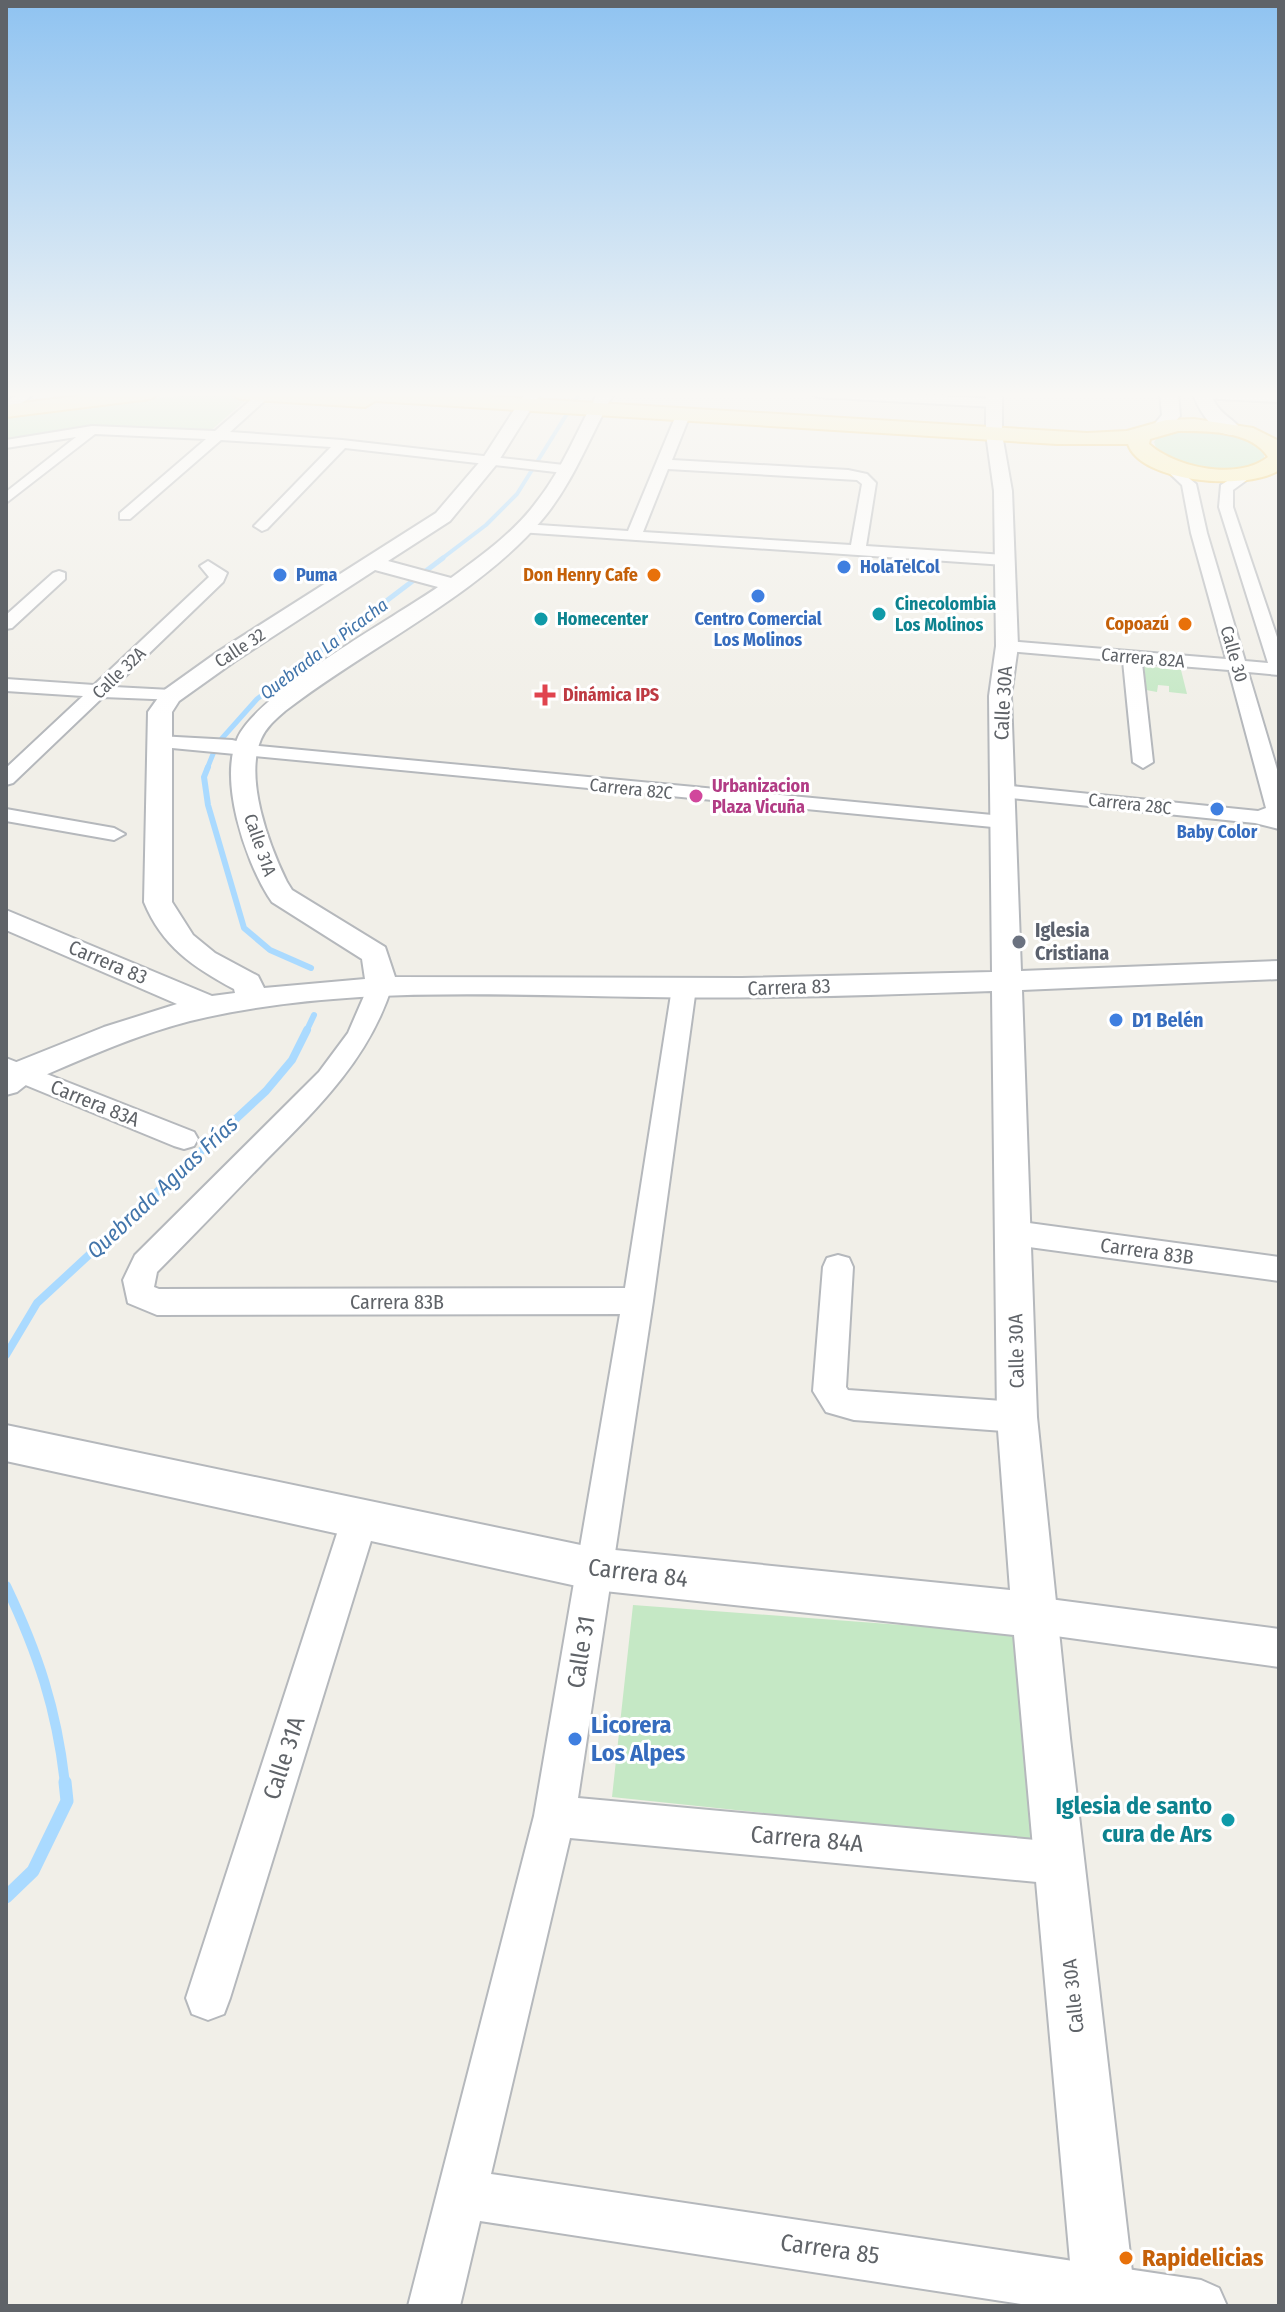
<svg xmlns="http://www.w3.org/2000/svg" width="1285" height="2312" viewBox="0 0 1285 2312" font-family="'Fira Sans Condensed',sans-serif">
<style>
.green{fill:#c5e8c5}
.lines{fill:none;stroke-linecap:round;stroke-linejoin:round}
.stream-far5{stroke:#aadaff;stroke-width:4}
.stream-far4{stroke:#aadaff;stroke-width:5}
.stream-far3{stroke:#aadaff;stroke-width:6}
.stream-far2{stroke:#aadaff;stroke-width:8}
.stream-far1{stroke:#aadaff;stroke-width:10}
.stream{stroke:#aadaff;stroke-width:13}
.minor-casing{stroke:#b5b8bc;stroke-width:4}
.tertiary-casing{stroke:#b5b8bc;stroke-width:4}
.secondary-casing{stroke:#b6babf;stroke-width:4}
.primary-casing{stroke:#f2c960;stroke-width:4}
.minor{fill:#fff;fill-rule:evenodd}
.tertiary{fill:#fff;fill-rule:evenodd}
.secondary{fill:#fff;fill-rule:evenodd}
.primary{fill:#fff2af;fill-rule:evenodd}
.shop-dot{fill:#3f7fe0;stroke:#fff;stroke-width:3}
.food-dot{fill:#e8710a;stroke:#fff;stroke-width:3}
.culture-dot{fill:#0f9aa8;stroke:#fff;stroke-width:3}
.health-dot{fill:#e0444e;stroke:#fff;stroke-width:3}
.hotel-dot{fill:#d1479c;stroke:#fff;stroke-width:3}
.worship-dot{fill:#6b7280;stroke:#fff;stroke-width:3}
.labels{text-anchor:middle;stroke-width:6;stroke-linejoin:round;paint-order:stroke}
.far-shop-label{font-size:18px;font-weight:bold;fill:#366cbe;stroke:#fff;text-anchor:start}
.far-food-label{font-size:18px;font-weight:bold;fill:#c56008;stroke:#fff;text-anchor:end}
.far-culture-label{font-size:18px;font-weight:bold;fill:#0d838f;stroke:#fff;text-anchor:start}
.far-street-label{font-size:18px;fill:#5f6368;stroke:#fff}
.far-water-label{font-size:18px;font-style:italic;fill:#4174aa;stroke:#fff}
.far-health-label{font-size:18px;font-weight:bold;fill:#be3a42;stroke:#fff;text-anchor:start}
.far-hotel-label{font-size:18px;font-weight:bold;fill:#b23c85;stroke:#fff;text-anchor:start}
.street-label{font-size:20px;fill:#5f6368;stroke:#fff}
.worship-label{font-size:20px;font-weight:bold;fill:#5b616d;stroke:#fff;text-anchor:start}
.shop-label{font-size:20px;font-weight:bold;fill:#366cbe;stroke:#fff;text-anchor:start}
.water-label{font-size:22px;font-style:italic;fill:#4174aa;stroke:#fff}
.near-street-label{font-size:24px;fill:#5f6368;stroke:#fff}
.near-shop-label{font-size:24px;font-weight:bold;fill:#366cbe;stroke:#fff;text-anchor:start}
.near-culture-label{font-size:24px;font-weight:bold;fill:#0d838f;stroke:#fff;text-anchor:end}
.near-food-label{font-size:24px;font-weight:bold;fill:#c56008;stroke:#fff;text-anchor:start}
</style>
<rect width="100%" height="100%" fill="#f1efe8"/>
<!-- green -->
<path class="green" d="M 195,396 L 249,397 L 209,432 L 87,429 L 6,441 L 6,417 L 140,398 Z
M 1180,431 C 1209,431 1242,430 1264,451 L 1264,458 C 1239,480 1179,470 1156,448 L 1154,442 L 1158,437 Z
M 1144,666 L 1181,670 L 1187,694 L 1169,692 L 1169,686 L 1158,685 L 1157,692 L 1146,690 Z
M 633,1605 L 1022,1634 L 1046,1843 L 612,1797 Z"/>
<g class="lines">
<!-- stream-far5 -->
<path class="stream-far5" d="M 440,560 L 486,525 L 517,494 L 580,393"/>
<!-- stream-far4 -->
<path class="stream-far4" d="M 207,769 L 217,744 L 257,699 L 443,558"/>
<!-- stream-far3 -->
<path class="stream-far3" d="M 208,767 L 204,777 L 208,805 L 244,928 L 270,950 L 311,968
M 306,1032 L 314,1015"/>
<!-- stream-far2 -->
<path class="stream-far2" d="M 6,1355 L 37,1303 L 266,1091 L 292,1060 L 307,1030"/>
<!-- stream-far1 -->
<path class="stream-far1" d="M 6,1586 C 38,1653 57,1710 65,1784"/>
<!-- stream -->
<path class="stream" d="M 6,1897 L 33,1871 L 67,1801 L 65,1782"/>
<defs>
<path id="minor" d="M 20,393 L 35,393 L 15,408 L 6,408 L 6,402 Z
M 259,393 L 272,394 L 230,432 L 342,440 L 564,465 L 571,469 L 564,473 L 345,448 L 267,529 L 262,531 L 254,526 L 257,523 L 331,447 L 221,440 L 130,519 L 120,519 L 120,513 L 206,439 L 95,434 L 6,503 L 6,492 L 76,437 L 6,448 L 6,440 L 92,426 L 215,431 Z
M 811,393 L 886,393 L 994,399 L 1000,403 L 994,407 L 817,397 Z
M 1195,393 L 1279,394 L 1279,402 L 1201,398 Z
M 681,416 L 688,420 L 672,460 L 848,470 L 867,474 L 876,483 L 866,546 L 1005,555 L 1013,560 L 1005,565 L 519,532 L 516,529 L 524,524 L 628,531 L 674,420 ZM 668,469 L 857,480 L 862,484 L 851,545 L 643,532 Z
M 1168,461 L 1196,484 L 1207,533 L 1245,661 L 1268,663 L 1219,507 L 1221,485 L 1243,471 L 1253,471 L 1255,474 L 1233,490 L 1233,507 L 1279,643 L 1279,675 L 1248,672 L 1279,776 L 1279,829 L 1255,823 L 1002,797 L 992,791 L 1002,785 L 1258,811 L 1266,808 L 1229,670 L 1142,663 L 1153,762 L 1143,768 L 1133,762 L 1123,661 L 1007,651 L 998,646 L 1007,641 L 1226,659 L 1191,533 L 1182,485 L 1161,465 Z
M 208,561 L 227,573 L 223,582 L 114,687 L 171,690 L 178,692 L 180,696 L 178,700 L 103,697 L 13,783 L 6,785 L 6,768 L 83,696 L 6,691 L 6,679 L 94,685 L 209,577 L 200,566 Z
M 59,571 L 65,573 L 65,579 L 12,628 L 6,629 L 6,615 L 53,573 Z
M 158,736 L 232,740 L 259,746 L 1003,816 L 1014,822 L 1003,828 L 151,746 L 148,742 Z
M 6,809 L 114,828 L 125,834 L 114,840 L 6,821 Z
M 380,978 L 389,980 L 392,986 C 369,1059 317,1109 264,1162 C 228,1199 193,1236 157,1272 L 154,1287 L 159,1289 L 625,1288 L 672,988 L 675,982 L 693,982 L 696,988 L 653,1301 L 578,1798 L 1058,1842 L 1073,1848 L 1079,1863 L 1073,1878 L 1058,1884 L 570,1838 L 491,2174 L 1201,2280 L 1219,2288 L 1227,2306 L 1034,2306 L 480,2221 L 460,2306 L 408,2306 L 534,1816 L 620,1314 L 157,1315 L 128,1303 L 123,1280 L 135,1255 L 319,1072 L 348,1033 L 371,980 Z
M 6,1058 L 194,1132 L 198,1139 L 194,1146 L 184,1149 L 174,1146 L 6,1077 Z
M 1014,1221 L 1279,1257 L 1279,1281 L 1014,1245 L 1004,1241 L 999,1233 L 1004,1225 Z
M 838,1255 L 849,1258 L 853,1267 L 846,1387 L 848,1390 L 1017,1402 L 1029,1407 L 1034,1417 L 1029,1427 L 1017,1432 L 854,1420 L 826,1412 L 813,1391 L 823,1267 L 827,1258 Z
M 360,1502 L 372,1506 L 378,1518 L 230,1998 L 224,2014 L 208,2020 L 192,2014 L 186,1998 L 342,1518 L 348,1506 Z
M 1034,1597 L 1279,1629 L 1279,1667 L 1034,1633 L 1021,1628 L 1015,1615 L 1021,1602 Z"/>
<path id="tertiary" d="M 525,393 L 541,393 L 496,465 L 450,521 L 388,561 L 451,578 C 482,555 515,532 538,500 C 563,468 578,428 598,393 L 614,393 C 590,436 573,484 541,521 C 477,596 363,650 285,711 C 276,719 266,727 261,739 C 244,779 269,845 287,882 L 292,890 L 385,947 L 395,977 L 742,978 L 992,972 L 989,696 L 996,646 L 994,491 L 986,434 L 986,393 L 1002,393 L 1002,434 L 1012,491 L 1018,646 L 1011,696 L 1021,971 L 1279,961 L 1279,979 L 1022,990 L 1037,1417 L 1070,1738 L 1136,2306 L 1074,2306 L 1014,1635 L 595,1590 L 6,1461 L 6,1425 L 595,1548 L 1010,1590 L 997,1417 L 992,991 C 877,995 762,999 647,997 C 496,995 338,985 190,1021 C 135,1035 83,1059 31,1081 L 17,1092 L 6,1095 L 6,1067 L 9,1065 L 104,1027 L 177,1004 L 6,930 L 6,910 L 212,996 L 235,993 L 234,989 C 193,967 162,946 144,902 L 148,712 L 163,691 L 219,651 L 436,513 L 483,458 ZM 375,570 L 438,587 C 392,619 259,692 238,737 C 218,779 245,859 268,896 L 272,902 L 362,959 L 365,979 L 264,988 L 258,976 L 215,953 L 193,935 L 172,902 L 172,712 L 179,701 L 235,661 Z"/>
<path id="secondary" d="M 1160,393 L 1178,393 L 1180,416 L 1167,431 L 1161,432 L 1152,427 L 1162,415 Z
M 1192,393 L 1210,393 C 1220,416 1227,413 1242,430 L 1239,434 C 1215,440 1200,411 1192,393 Z"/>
<path id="primary" d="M 101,393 L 160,393 L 150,399 L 6,417 L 6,405 Z
M 230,393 L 435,393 L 1087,433 L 1127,431 L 1166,420 L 1194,419 L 1253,428 L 1279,441 L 1279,470 C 1248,491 1141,483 1128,444 L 1057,444 L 375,401 L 365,407 L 240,399 ZM 1178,431 C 1206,431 1251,430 1268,457 C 1238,481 1176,468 1149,444 L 1150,439 Z"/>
</defs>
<!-- minor casing -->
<use href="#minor" class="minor-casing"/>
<!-- tertiary casing -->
<use href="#tertiary" class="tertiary-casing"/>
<!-- secondary casing -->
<use href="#secondary" class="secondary-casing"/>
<!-- primary casing -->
<use href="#primary" class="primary-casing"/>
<!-- minor -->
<use href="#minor" class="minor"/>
<!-- tertiary -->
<use href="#tertiary" class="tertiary"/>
<!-- secondary -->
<use href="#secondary" class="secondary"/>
<!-- primary -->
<use href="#primary" class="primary"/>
</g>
<!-- sky -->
<linearGradient id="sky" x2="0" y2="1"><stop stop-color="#8fc3f1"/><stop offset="0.55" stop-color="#f9f8f5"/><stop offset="1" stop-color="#f9f8f5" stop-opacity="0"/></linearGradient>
<rect width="1285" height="717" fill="url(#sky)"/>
<!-- markers -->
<g class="shop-dot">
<circle cx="844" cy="567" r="8"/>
<circle cx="280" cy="575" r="8"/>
<circle cx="758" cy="596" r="8"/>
<circle cx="1217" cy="809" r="8"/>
<circle cx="1116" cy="1020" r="8"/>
<circle cx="575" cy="1739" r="8"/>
</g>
<g class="food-dot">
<circle cx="654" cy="575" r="8"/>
<circle cx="1185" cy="624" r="8"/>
<circle cx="1126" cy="2258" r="8"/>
</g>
<g class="culture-dot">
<circle cx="879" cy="614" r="8"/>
<circle cx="541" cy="619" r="8"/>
<circle cx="1228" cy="1820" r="8"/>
</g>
<path class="health-dot" d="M541 683h8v8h8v8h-8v8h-8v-8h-8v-8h8z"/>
<circle class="hotel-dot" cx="696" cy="796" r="8"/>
<circle class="worship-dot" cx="1019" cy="942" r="8"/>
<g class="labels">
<!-- far-shop labels -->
<g class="far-shop-label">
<text x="860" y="573">HolaTelCol</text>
<text x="296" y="581">Puma</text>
<text x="758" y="625" text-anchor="middle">Centro Comercial<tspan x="758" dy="21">Los Molinos</tspan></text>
<text x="1217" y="838" text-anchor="middle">Baby Color</text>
</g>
<!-- far-food labels -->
<g class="far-food-label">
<text x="638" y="581">Don Henry Cafe</text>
<text x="1169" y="630">Copoazú</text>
</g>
<!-- far-culture labels -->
<g class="far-culture-label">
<text x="895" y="610">Cinecolombia<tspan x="895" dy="21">Los Molinos</tspan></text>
<text x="557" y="625">Homecenter</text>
</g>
<!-- far-street labels -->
<g class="far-street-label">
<text transform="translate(240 648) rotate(-33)" y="6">Calle 32</text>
<text transform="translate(1234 654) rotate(74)" y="6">Calle 30</text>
<text transform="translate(1143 658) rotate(5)" y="6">Carrera 82A</text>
<text transform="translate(119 673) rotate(-44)" y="6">Calle 32A</text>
<text transform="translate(631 789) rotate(6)" y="6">Carrera 82C</text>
<text transform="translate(1130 804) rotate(6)" y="6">Carrera 28C</text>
<text transform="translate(260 845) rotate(71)" y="6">Calle 31A</text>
</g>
<!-- far-water labels -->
<g class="far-water-label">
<text transform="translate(324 649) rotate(-37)" y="6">Quebrada La Picacha</text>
</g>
<!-- far-health labels -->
<g class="far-health-label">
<text x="563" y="701">Dinámica IPS</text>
</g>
<!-- far-hotel labels -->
<g class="far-hotel-label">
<text x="712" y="792">Urbanizacion<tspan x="712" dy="21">Plaza Vicuña</tspan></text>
</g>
<!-- street labels -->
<g class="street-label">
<text transform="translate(1003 703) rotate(-87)" y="7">Calle 30A</text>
<text transform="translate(108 962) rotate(23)" y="7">Carrera 83</text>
<text transform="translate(789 987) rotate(-2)" y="7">Carrera 83</text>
<text transform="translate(95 1103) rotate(22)" y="7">Carrera 83A</text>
<text transform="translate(1147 1251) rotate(8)" y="7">Carrera 83B</text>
<text x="397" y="1309">Carrera 83B</text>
<text transform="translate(1016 1351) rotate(-91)" y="7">Calle 30A</text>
<text transform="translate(1073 1996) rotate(-96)" y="7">Calle 30A</text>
</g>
<!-- worship labels -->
<g class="worship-label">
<text x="1035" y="937">Iglesia<tspan x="1035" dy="23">Cristiana</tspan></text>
</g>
<!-- shop labels -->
<g class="shop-label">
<text x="1132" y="1027">D1 Belén</text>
</g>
<!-- water labels -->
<g class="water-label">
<text transform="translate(162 1187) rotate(-43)" y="8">Quebrada Aguas Frías</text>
</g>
<!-- near-street labels -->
<g class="near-street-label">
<text transform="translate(638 1573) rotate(7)" y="8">Carrera 84</text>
<text transform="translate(581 1652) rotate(-81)" y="8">Calle 31</text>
<text transform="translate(284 1758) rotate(-72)" y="8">Calle 31A</text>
<text transform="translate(807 1839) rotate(5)" y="8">Carrera 84A</text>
<text transform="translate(830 2249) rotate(8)" y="8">Carrera 85</text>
</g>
<!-- near-shop labels -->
<g class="near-shop-label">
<text x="591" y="1733">Licorera<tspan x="591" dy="28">Los Alpes</tspan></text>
</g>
<!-- near-culture labels -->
<g class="near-culture-label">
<text x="1212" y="1814">Iglesia de santo<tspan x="1212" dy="28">cura de Ars</tspan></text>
</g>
<!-- near-food labels -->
<g class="near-food-label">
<text x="1142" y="2266">Rapidelicias</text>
</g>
</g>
<!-- border -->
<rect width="1285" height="2312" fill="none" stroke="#5f6368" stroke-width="16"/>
</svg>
